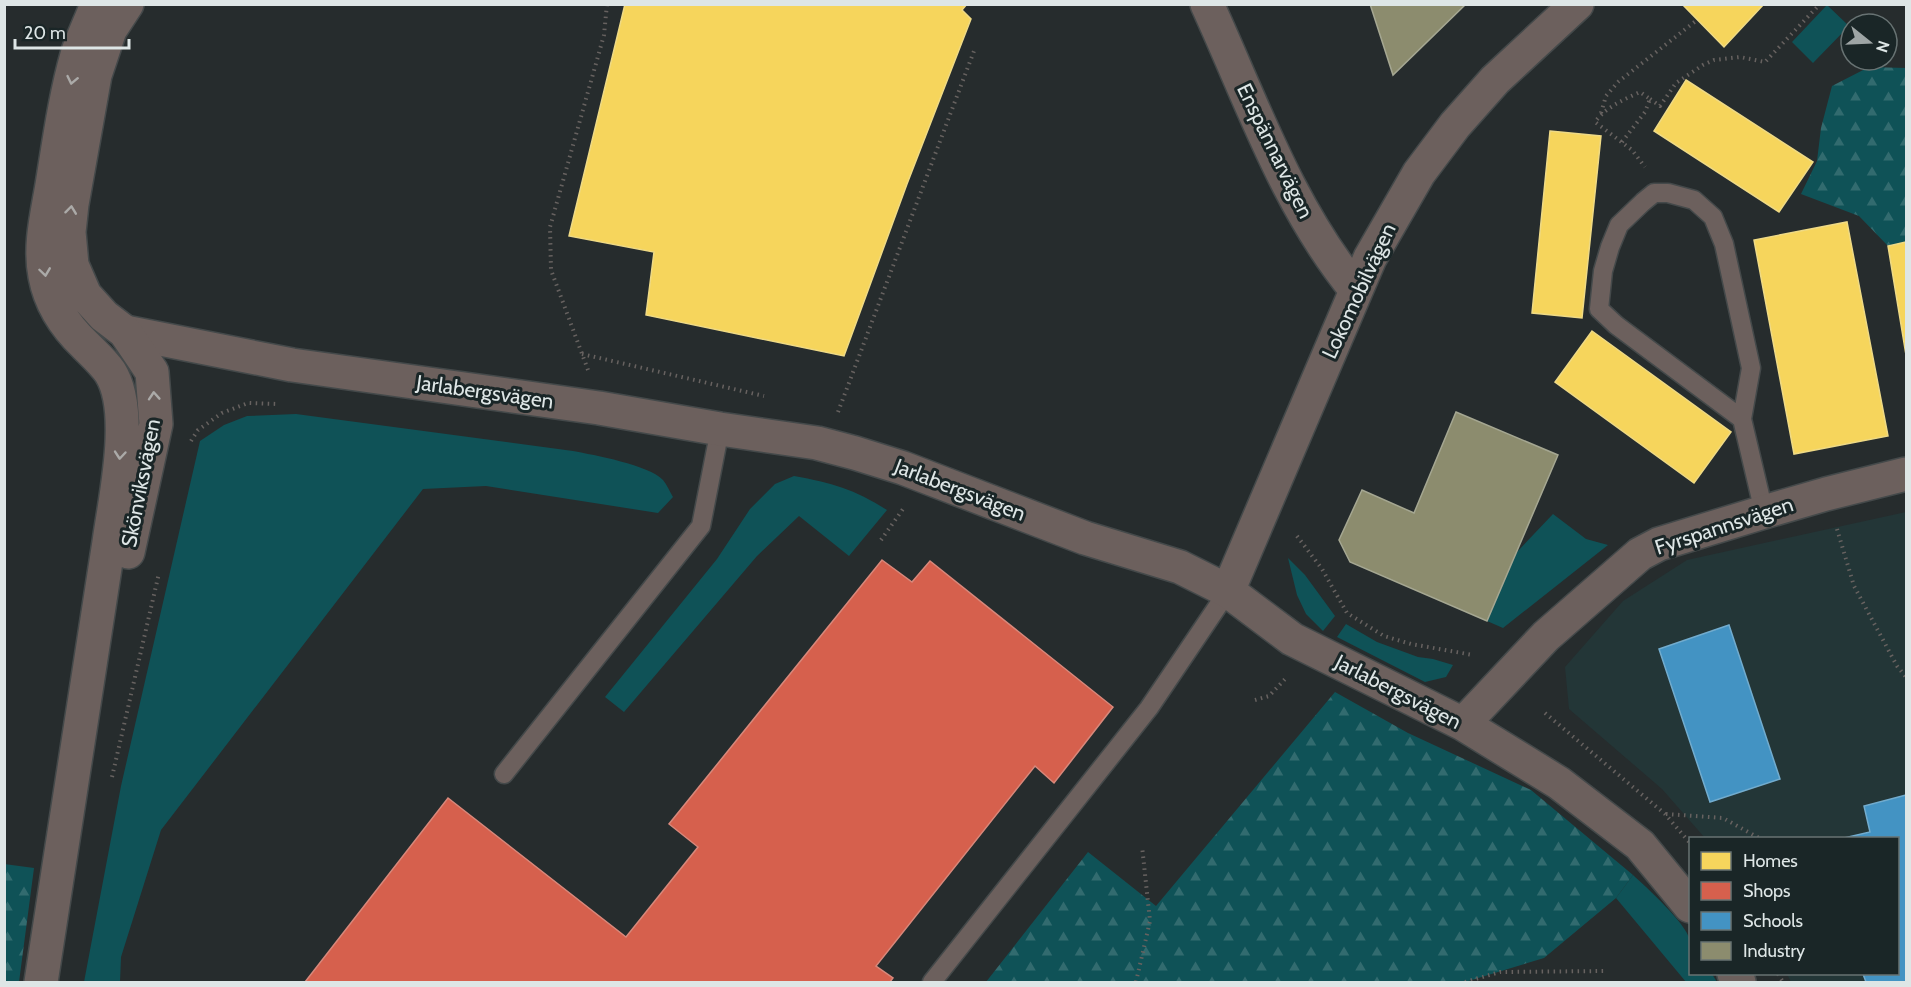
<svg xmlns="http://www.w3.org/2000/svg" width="1911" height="987" viewBox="0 0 1911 987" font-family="Cabin,sans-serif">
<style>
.built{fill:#233637}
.green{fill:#0f5257}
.forest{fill:url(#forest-firs)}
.homes{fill:#f6d55c;stroke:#efda85;stroke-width:1.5}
.shops{fill:#d6604d;stroke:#d8887b;stroke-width:1.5}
.schools{fill:#4393c3;stroke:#72acce;stroke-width:1.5}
.industry{fill:#8c8c6e;stroke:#a5a792;stroke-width:1.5}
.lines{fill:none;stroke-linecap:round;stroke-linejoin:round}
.service-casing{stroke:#44494a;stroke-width:21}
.minor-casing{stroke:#44494a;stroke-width:36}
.tertiary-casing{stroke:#44494a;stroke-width:36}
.path{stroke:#676260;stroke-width:4;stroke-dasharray:1.5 4.5;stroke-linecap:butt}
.service{stroke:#6c605d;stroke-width:18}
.minor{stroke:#6c605d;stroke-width:33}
.tertiary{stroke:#6c605d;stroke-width:33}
.oneway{stroke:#abaaa8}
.labels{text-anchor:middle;stroke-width:6;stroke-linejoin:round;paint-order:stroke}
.street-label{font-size:21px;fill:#dee6e6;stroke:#1a2627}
</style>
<defs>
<pattern id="forest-firs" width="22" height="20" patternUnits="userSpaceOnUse" patternTransform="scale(1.5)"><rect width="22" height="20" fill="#0f5257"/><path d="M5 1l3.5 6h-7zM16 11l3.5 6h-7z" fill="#326b6f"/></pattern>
</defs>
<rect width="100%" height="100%" fill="#262c2d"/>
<!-- built -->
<path class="built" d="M 1906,512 L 1906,982 L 1791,982 L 1787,974 L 1898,974 L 1898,838 L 1705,838 L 1662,789 L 1569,709 L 1565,667 L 1623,601 L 1687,560 Z"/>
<!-- green -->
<path class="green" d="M 1827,5 L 1849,26 L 1813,63 L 1792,42 Z
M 296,414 L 573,451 C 594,455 649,465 663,480 C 667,485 670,492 673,497 L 658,513 L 486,486 L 423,489 L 161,830 L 121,957 L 120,982 L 84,982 L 121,786 L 200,441 L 224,425 L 247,416 Z
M 794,476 C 832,483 854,489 887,510 L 849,556 L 799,516 L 757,556 L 624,712 L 605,697 L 717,559 L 750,509 L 775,484 Z
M 1553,514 L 1586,539 L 1608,545 L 1503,628 L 1487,621 L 1516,553 Z
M 1288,558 L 1305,575 L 1335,616 L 1323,631 L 1306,614 L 1297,595 Z
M 1346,624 L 1377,642 L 1418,657 L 1433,659 L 1453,665 L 1446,677 L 1425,682 L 1337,637 Z
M 1633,875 C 1647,888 1685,922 1690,940 C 1693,949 1690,964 1690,974 L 1712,974 L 1717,982 L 1686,982 L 1616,898 Z"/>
<!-- forest -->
<path class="forest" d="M 1869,67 L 1906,68 L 1906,242 L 1888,246 L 1859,216 L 1801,194 L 1817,161 L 1821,128 L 1832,86 Z
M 1335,692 L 1408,733 L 1531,790 L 1633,875 L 1616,898 L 1544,958 L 1465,982 L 986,982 L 1088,852 L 1156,906 Z
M 4,864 L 34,868 L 19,982 L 5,982 Z"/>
<!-- homes -->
<path class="homes" d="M 625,4 L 967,4 L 962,10 L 971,19 L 907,184 L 844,356 L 646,315 L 654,252 L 569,236 Z
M 1682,4 L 1764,4 L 1724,47 Z
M 1686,80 L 1813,162 L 1779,212 L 1654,131 Z
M 1550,131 L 1601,136 L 1582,318 L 1532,313 Z
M 1847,222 L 1888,436 L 1794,454 L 1754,240 Z
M 1906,242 L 1906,355 L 1888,246 Z
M 1592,331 L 1731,432 L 1694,483 L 1555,382 Z"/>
<!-- shops -->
<path class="shops" d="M 882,560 L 912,582 L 930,561 L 1113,707 L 1054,783 L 1035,766 L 876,966 L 893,978 L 890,982 L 305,982 L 448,798 L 626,937 L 698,847 L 669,824 Z"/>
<!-- schools -->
<path class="schools" d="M 1729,625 L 1780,779 L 1710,802 L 1659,649 Z
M 1906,795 L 1906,982 L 1866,982 L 1863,974 L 1898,974 L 1898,838 L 1844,838 L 1870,832 L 1864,806 Z"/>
<!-- industry -->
<path class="industry" d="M 1370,4 L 1466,4 L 1393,75 Z
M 1456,412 L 1558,455 L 1487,621 L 1350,562 L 1339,540 L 1362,490 L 1414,513 Z"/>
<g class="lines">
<defs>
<path id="service" d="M 1742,419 L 1616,325 L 1599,309 L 1603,271 L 1610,247 L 1619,225 L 1643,202 L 1654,193 L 1668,193 L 1694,200 L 1713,217 L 1724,244 L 1751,368 L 1742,419 L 1764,512
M 504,774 L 701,526 L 720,429
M 932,982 L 1149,708 L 1228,591"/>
<path id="minor" d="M 1207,4 C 1252,102 1287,206 1356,290
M 125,332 L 292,365 L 599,408 L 720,429 L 817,443 L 855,453 L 903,468 L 1085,538 L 1180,567 L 1228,591 L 1292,639 L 1463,724 L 1559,783 L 1640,845 L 1690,906
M 1228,591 L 1370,258 L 1419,173 L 1455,125 L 1495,80 L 1577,4
M 1463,724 L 1546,636 L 1640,554 L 1659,544 L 1764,512 L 1826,494 L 1906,474
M 1734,974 L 1739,982"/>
<path id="tertiary" d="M 127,4 L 110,30 L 95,75 L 72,204 L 69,232 L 72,265 L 85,295 L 104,316 L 125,332 L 152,372 L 156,424 L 128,552
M 41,982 L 109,542 C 115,498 135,411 110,372 C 103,362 94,354 85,345 C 66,327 50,303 45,276 C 39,246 47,215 52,185 C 59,142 65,97 77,55 C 82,38 91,21 97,4"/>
</defs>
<!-- service casing -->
<use href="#service" class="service-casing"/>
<!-- minor casing -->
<use href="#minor" class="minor-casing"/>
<!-- tertiary casing -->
<use href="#tertiary" class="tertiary-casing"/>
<!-- path -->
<path class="path" d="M 1650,99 L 1660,106 L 1676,83 L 1703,65 L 1714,60 L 1740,57 L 1765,62 L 1820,4
M 1601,113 L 1606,96 L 1618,82 L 1697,20
M 1622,142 L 1645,112 L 1650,99 L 1640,92 C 1623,100 1606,107 1595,122 L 1632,150 L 1645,167
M 582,354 L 764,396
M 588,370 L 551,270 L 550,227 L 604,35 L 607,4
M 838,412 L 974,51
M 191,441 L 198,430 L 222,413 L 248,403 L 279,404
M 1837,529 L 1854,586 L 1897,666 L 1906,677
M 1297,536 L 1322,569 L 1347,613 L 1384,636 L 1411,644 L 1473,655
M 881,540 L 903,509
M 1255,700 L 1269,696 L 1287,677
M 1545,713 L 1665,814 L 1690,843
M 112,777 L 159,573
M 1666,814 L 1723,818 L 1759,838
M 1778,974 L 1783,982
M 1136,982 L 1150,921 L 1142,846
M 1465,982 L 1500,972 L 1607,971"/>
<!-- service -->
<use href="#service" class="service"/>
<!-- minor -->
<use href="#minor" class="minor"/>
<!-- tertiary -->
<use href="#tertiary" class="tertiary"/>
</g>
<!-- one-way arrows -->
<defs><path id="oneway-chevron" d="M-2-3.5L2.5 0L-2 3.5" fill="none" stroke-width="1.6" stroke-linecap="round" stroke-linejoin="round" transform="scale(1.5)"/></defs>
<g class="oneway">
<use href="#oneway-chevron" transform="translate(72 80) rotate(102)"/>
<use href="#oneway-chevron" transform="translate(71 210) rotate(-83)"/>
<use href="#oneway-chevron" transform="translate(45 272) rotate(82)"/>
<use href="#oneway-chevron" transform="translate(154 396) rotate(-94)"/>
<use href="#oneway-chevron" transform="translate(120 455) rotate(95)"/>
</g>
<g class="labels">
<!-- street labels -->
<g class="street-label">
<text transform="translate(1275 151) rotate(64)" y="7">Enspännarvägen</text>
<text transform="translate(1359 291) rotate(-65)" y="7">Lokomobilvägen</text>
<text transform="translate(485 392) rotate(8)" y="7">Jarlabergsvägen</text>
<text transform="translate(141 483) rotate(-79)" y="7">Skönviksvägen</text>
<text transform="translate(960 490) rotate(21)" y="7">Jarlabergsvägen</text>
<text transform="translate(1724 526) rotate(-18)" y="7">Fyrspannsvägen</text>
<text transform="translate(1398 692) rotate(27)" y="7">Jarlabergsvägen</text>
</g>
</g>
<!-- border -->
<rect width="1911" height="987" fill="none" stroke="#dee6e6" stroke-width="12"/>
<!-- legend -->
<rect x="1689" y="837" width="210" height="138" fill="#1a2627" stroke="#687373" stroke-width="1.5"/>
<rect x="1701" y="852" width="30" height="18" fill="#f6d55c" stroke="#687373" stroke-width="1.5"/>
<text x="1743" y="867" font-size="18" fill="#dee6e6">Homes</text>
<rect x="1701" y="882" width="30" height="18" fill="#d6604d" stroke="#687373" stroke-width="1.5"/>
<text x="1743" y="897" font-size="18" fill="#dee6e6">Shops</text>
<rect x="1701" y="912" width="30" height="18" fill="#4393c3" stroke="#687373" stroke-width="1.5"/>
<text x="1743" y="927" font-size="18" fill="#dee6e6">Schools</text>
<rect x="1701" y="942" width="30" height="18" fill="#8c8c6e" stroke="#687373" stroke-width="1.5"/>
<text x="1743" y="957" font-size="18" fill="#dee6e6">Industry</text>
<!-- north arrow -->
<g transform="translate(1869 42) rotate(108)"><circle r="28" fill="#1a2627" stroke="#687373" stroke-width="1.5"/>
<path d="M0-4.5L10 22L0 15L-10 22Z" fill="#9ea5a5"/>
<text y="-9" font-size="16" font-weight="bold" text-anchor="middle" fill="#dee6e6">N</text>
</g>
<!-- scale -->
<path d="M15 39v9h114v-9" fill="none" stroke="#dee6e6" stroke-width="3"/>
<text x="24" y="39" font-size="18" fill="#dee6e6" stroke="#1a2627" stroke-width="4.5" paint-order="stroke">20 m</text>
</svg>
